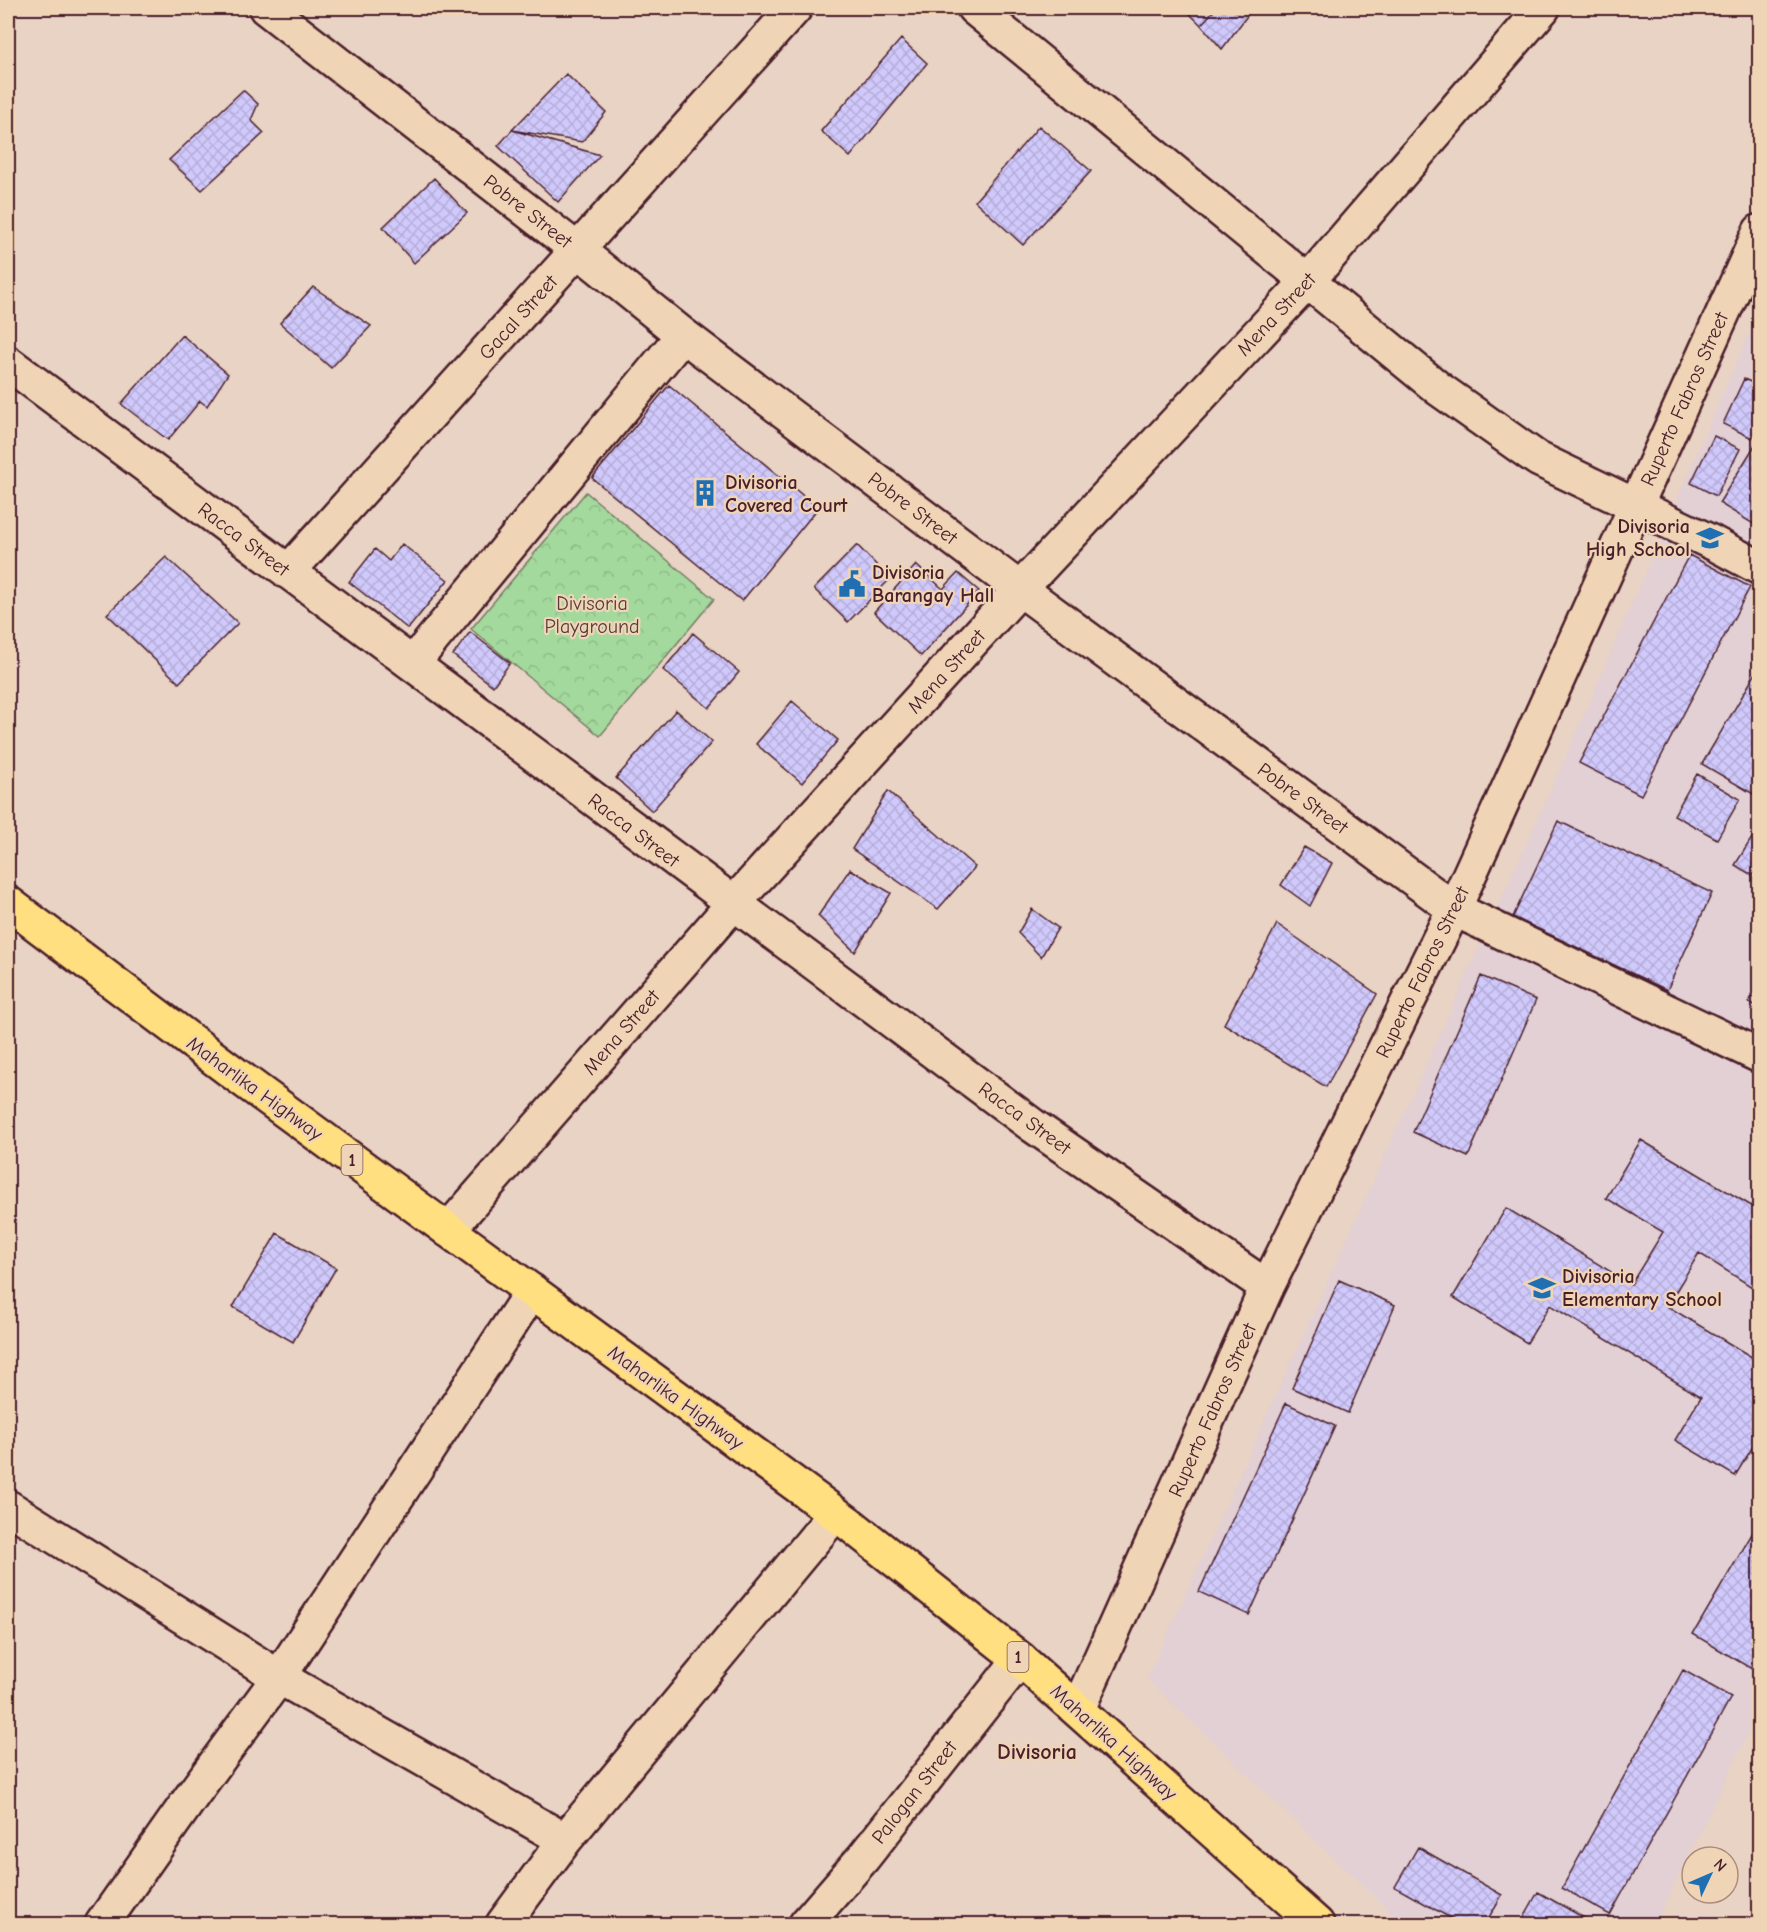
<svg xmlns="http://www.w3.org/2000/svg" width="1767" height="1932" viewBox="0 0 1767 1932" font-family="'Comic Neue',sans-serif">
<style>
.built{fill:#e2d0d4}
.park{fill:url(#park-crowns);stroke:#767c64;stroke-width:1.5}
.building{fill:url(#building-cross-hatch);stroke:#4a1f2b;stroke-width:1.5}
.lines{fill:none;stroke-linecap:round;stroke-linejoin:round}
.minor-casing{stroke:#4a1f2b;stroke-width:38}
.highway-casing{stroke:#4a1f2b;stroke-width:38}
.minor{stroke:#efd5b6;stroke-width:33}
.highway{stroke:#ffdf80;stroke-width:33}
.labels{text-anchor:middle;stroke-width:4.5;stroke-linejoin:round;paint-order:stroke}
.shield{fill:#efd5b6;stroke:#7c5655;stroke-width:1.5}
.shield-label{font-size:18px;font-weight:bold;fill:#4a1f2b}
.street-label{font-size:20px;fill:#4a1f2b;stroke:#efd5b6}
.poi-label{font-size:20px;font-weight:bold;fill:#4a1f2b;stroke:#efd5b6;text-anchor:start}
.park-label{font-size:20px;fill:#573b3c;stroke:#efd5b6}
.quarter-label{font-size:22px;font-weight:bold;fill:#4a1f2b;stroke:#efd5b6}
</style>
<defs>
<pattern id="park-crowns" width="20" height="18" patternUnits="userSpaceOnUse" patternTransform="scale(1.5)"><rect width="20" height="18" fill="#a3d99d"/><path d="M2 6a3 3 0 1 1 6 0M12 15a3 3 0 1 1 6 0" fill="none" stroke="#8eba87"/></pattern>
<pattern id="building-cross-hatch" width="8" height="8" patternUnits="userSpaceOnUse" patternTransform="scale(1.5)"><rect width="8" height="8" fill="#d0c9fb"/><path d="M0 0l8 8M0 8l8-8" fill="none" stroke="#b4acd7"/></pattern>
</defs>
<rect width="100%" height="100%" fill="#e9d3c4"/>
<filter id="ink" filterUnits="userSpaceOnUse"><feTurbulence type="fractalNoise" baseFrequency=".0167" numOctaves="2"/><feDisplacementMap in="SourceGraphic" scale="12" xChannelSelector="R" yChannelSelector="G"/><feConvolveMatrix kernelMatrix="1 2 1 2 8 2 1 2 1" color-interpolation-filters="sRGB"/></filter>
<g filter="url(#ink)">
<!-- built -->
<path class="built" d="M 1759,310 L 1759,1711 L 1655,1924 L 1403,1924 L 1147,1679 L 1562,765 Z"/>
<!-- park -->
<path class="park" d="M 586,492 L 714,599 L 600,736 L 471,629 Z"/>
<!-- building -->
<path class="building" d="M 1184,8 L 1216,8 L 1201,25 Z
M 1216,8 L 1253,8 L 1222,49 L 1201,25 Z
M 901,39 L 927,63 L 850,157 L 821,131 Z
M 566,74 L 606,112 L 582,142 L 512,130 Z
M 243,90 L 258,104 L 251,120 L 264,133 L 202,190 L 169,160 Z
M 1039,126 L 1091,171 L 1023,245 L 975,201 Z
M 512,130 L 600,155 L 558,202 L 498,146 Z
M 434,178 L 467,213 L 414,263 L 383,227 Z
M 313,287 L 371,326 L 331,368 L 280,323 Z
M 182,335 L 228,374 L 207,406 L 200,401 L 168,440 L 121,404 Z
M 1744,379 L 1760,386 L 1760,424 L 1752,438 L 1723,424 Z
M 669,385 L 818,508 L 742,601 L 592,478 Z
M 1714,436 L 1740,449 L 1716,496 L 1691,483 Z
M 1760,437 L 1760,528 L 1719,503 Z
M 402,544 L 448,580 L 408,629 L 349,582 L 375,549 L 389,561 Z
M 857,545 L 890,579 L 848,622 L 814,589 Z
M 1689,555 L 1750,587 L 1641,795 L 1579,763 Z
M 166,557 L 238,623 L 179,683 L 107,614 Z
M 916,565 L 943,589 L 958,573 L 979,591 L 921,656 L 874,612 Z
M 470,632 L 510,663 L 493,686 L 453,655 Z
M 693,633 L 739,672 L 709,708 L 663,670 Z
M 1760,666 L 1760,798 L 1702,764 Z
M 792,701 L 838,740 L 802,783 L 756,744 Z
M 676,710 L 712,742 L 652,811 L 616,778 Z
M 1697,774 L 1740,799 L 1717,839 L 1674,815 Z
M 888,791 L 975,867 L 938,909 L 852,849 Z
M 1558,821 L 1712,893 L 1667,990 L 1513,917 Z
M 1760,825 L 1760,880 L 1735,865 Z
M 1304,847 L 1332,863 L 1310,906 L 1281,885 Z
M 850,869 L 891,893 L 855,952 L 818,916 Z
M 1032,909 L 1058,928 L 1041,957 L 1018,933 Z
M 1277,924 L 1377,994 L 1326,1087 L 1224,1024 Z
M 1481,976 L 1536,1000 L 1468,1157 L 1413,1132 Z
M 1760,983 L 1760,1008 L 1749,1002 Z
M 1641,1140 L 1760,1211 L 1760,1282 L 1755,1289 L 1699,1253 L 1667,1306 L 1760,1362 L 1760,1435 L 1735,1476 L 1675,1440 L 1701,1397 L 1550,1305 L 1527,1343 L 1453,1297 L 1506,1208 L 1631,1284 L 1663,1232 L 1606,1198 Z
M 277,1233 L 336,1268 L 293,1342 L 233,1307 Z
M 1339,1280 L 1395,1305 L 1348,1413 L 1292,1388 Z
M 1286,1403 L 1335,1426 L 1249,1615 L 1199,1592 Z
M 1759,1522 L 1760,1662 L 1755,1671 L 1693,1634 Z
M 1683,1670 L 1731,1697 L 1610,1915 L 1562,1888 Z
M 1418,1847 L 1502,1895 L 1485,1924 L 1461,1924 L 1395,1887 Z
M 1538,1892 L 1595,1924 L 1520,1924 Z"/>
<g class="lines">
<defs>
<path id="minor" d="M 266,8 L 579,251 L 683,335 L 1020,589 L 1454,909 L 1760,1056
M 974,8 L 1439,389 L 1538,459 L 1713,543 L 1760,568
M 8,363 L 1032,1125 L 1267,1287
M 288,572 L 795,8
M 413,663 L 683,335
M 448,1230 L 733,904 L 1020,589 L 1308,281 L 1543,8
M 8,1507 L 279,1677 L 565,1840
M 1078,1709 L 1267,1287 L 1454,909 L 1760,231
M 102,1924 L 194,1793 L 279,1677 L 532,1291
M 503,1924 L 565,1840 L 835,1514
M 806,1924 L 863,1858 L 1020,1659"/>
<path id="highway" d="M 8,903 L 235,1074 L 847,1522 L 1020,1659 L 1317,1924"/>
</defs>
<!-- minor casing -->
<use href="#minor" class="minor-casing"/>
<!-- highway casing -->
<use href="#highway" class="highway-casing"/>
<!-- minor -->
<use href="#minor" class="minor"/>
<!-- highway -->
<use href="#highway" class="highway"/>
</g>
</g>
<!-- icons -->
<defs>
<symbol id="building-bare" viewBox="-9 -9 18 18"><path d="M-4-6H4V6H1V3H-1V6H-4ZM-2.5-4.3h1.7v1.8h-1.7ZM.8-4.3h1.7v1.8H.8ZM-2.5-1h1.7V.8h-1.7ZM.8-1h1.7V.8H.8Z" fill="#1f6fb2" stroke="#efd5b6" stroke-width="2.5" paint-order="stroke"/></symbol>
<symbol id="school-bare" viewBox="-9 -9 18 18"><path d="M0-5L7-2L0 1L-7-2ZM-4 1L0 2.5L4 1V4Q0 6-4 4Z" fill="#1f6fb2" stroke="#efd5b6" stroke-width="2.5" paint-order="stroke"/></symbol>
<symbol id="civic-bare" viewBox="-9 -9 18 18"><path d="M-.6-6.5H3V-4.5H.6V-3L4-1V1h2V6H-6V1h2V-1L-.6-3ZM-1.2 2.5V6h2.4V2.5Z" fill="#1f6fb2" stroke="#efd5b6" stroke-width="2.5" paint-order="stroke"/></symbol>
</defs>
<g fill-rule="evenodd">
<use href="#building-bare" x="686" y="474" width="38" height="38"/>
<use href="#school-bare" x="1691" y="519" width="38" height="38"/>
<use href="#civic-bare" x="833" y="565" width="38" height="38"/>
<use href="#school-bare" x="1523" y="1269" width="38" height="38"/>
</g>
<g class="labels">
<!-- shield labels -->
<g class="shield">
<rect x="341.5" y="1145" width="21" height="30" rx="4.5"/>
<rect x="1007.5" y="1642" width="21" height="30" rx="4.5"/>
</g>
<g class="shield-label">
<text x="352" y="1166">1</text>
<text x="1018" y="1663">1</text>
</g>
<!-- street labels -->
<g class="street-label">
<text transform="translate(528 211) rotate(38)" y="7">Pobre Street</text>
<text transform="translate(1276 314) rotate(-47)" y="7">Mena Street</text>
<text transform="translate(518 317) rotate(-48)" y="7">Gacal Street</text>
<text transform="translate(1684 399) rotate(-66)" y="7">Ruperto Fabros Street</text>
<text transform="translate(913 508) rotate(37)" y="7">Pobre Street</text>
<text transform="translate(244 539) rotate(37)" y="7">Racca Street</text>
<text transform="translate(946 671) rotate(-48)" y="7">Mena Street</text>
<text transform="translate(1303 798) rotate(36)" y="7">Pobre Street</text>
<text transform="translate(634 830) rotate(37)" y="7">Racca Street</text>
<text transform="translate(1422 972) rotate(-64)" y="7">Ruperto Fabros Street</text>
<text transform="translate(621 1032) rotate(-49)" y="7">Mena Street</text>
<text transform="translate(255 1088) rotate(36)" y="7">Maharlika Highway</text>
<text transform="translate(1025 1118) rotate(36)" y="7">Racca Street</text>
<text transform="translate(676 1397) rotate(36)" y="7">Maharlika Highway</text>
<text transform="translate(1212 1410) rotate(-66)" y="7">Ruperto Fabros Street</text>
<text transform="translate(1114 1742) rotate(42)" y="7">Maharlika Highway</text>
<text transform="translate(914 1792) rotate(-52)" y="7">Palogan Street</text>
</g>
<!-- poi labels -->
<g class="poi-label">
<text x="725" y="489">Divisoria<tspan x="725" dy="23">Covered Court</tspan></text>
<text x="1690" y="533" text-anchor="end">Divisoria<tspan x="1690" dy="23">High School</tspan></text>
<text x="872" y="579">Divisoria<tspan x="872" dy="23">Barangay Hall</tspan></text>
<text x="1562" y="1283">Divisoria<tspan x="1562" dy="23">Elementary School</tspan></text>
</g>
<!-- park labels -->
<g class="park-label">
<text x="592" y="610">Divisoria<tspan x="592" dy="23">Playground</tspan></text>
</g>
<!-- quarter labels -->
<g class="quarter-label">
<text x="1037" y="1759">Divisoria</text>
</g>
</g>
<!-- margin -->
<rect width="1767" height="1932" fill="none" stroke="#efd5b6" stroke-width="30"/>
<rect x="15" y="15" width="1737" height="1902" fill="none" stroke="#4a1f2b" stroke-width="2" filter="url(#ink)"/>
<!-- north arrow -->
<g transform="translate(1710 1875) rotate(46)"><circle r="28" fill="#efd5b6" stroke="#ad8c7e" stroke-width="1.5"/>
<path d="M0-4.5L10 22L0 15L-10 22Z" fill="#1f6fb2"/>
<text y="-9" font-size="16" font-weight="bold" text-anchor="middle" fill="#4a1f2b">N</text>
</g>
</svg>
